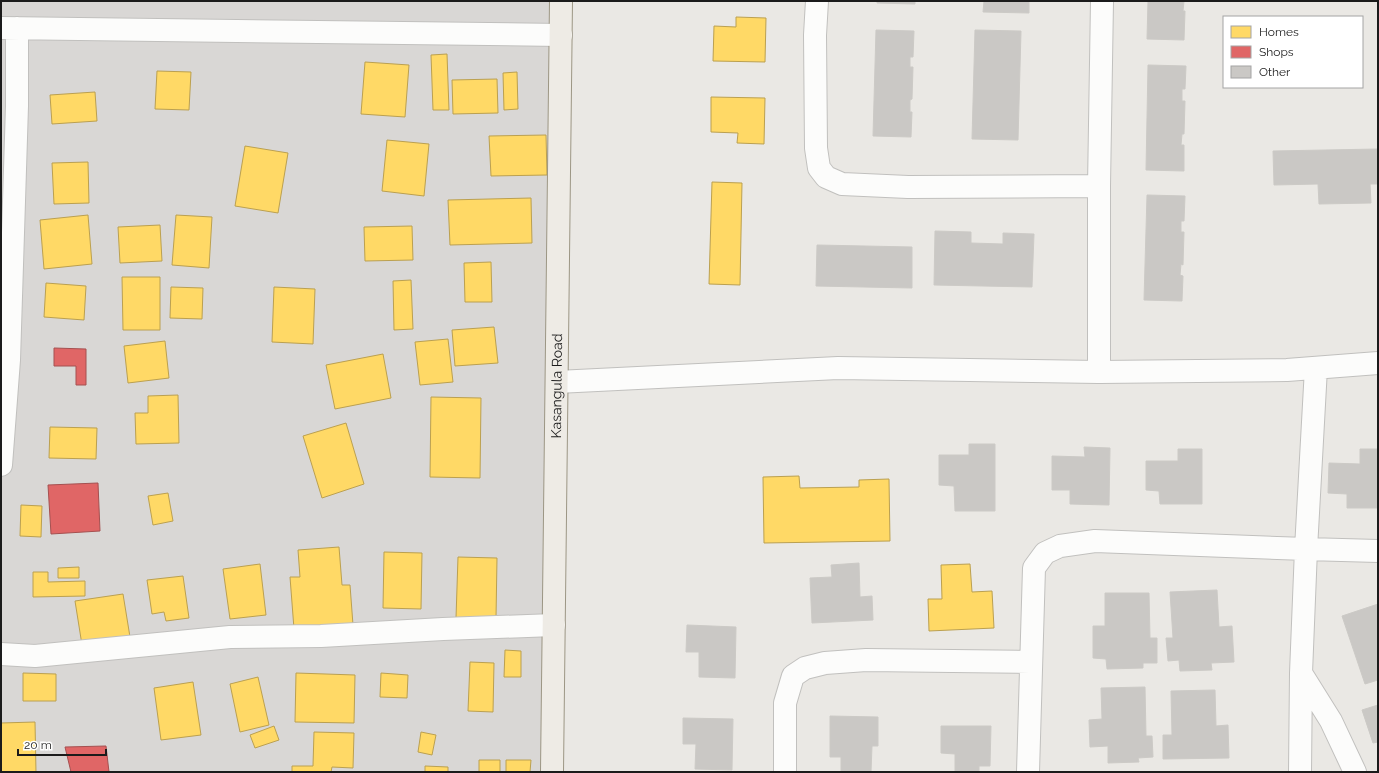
<svg xmlns="http://www.w3.org/2000/svg" width="1379" height="773" viewBox="0 0 1379 773" font-family="Raleway,sans-serif">
<style>
.residential{fill:#d9d7d5}
.homes{fill:#ffd966;stroke:#bba050}
.shops{fill:#e06666;stroke:#a55050}
.building{fill:#cac8c5;stroke:#cccac6}
.lines{fill:none;stroke-linecap:round;stroke-linejoin:round}
.minor-casing{stroke:#c1c0be;stroke-width:24}
.major-casing{stroke:#9c9684;stroke-width:24}
.minor{stroke:#fcfcfb;stroke-width:22}
.major{stroke:#eeebe5;stroke-width:22}
.labels{text-anchor:middle;stroke-width:4;stroke-linejoin:round;paint-order:stroke}
.street-label{font-size:14px;fill:#1b1b1b;stroke:#fff}
</style>
<rect width="100%" height="100%" fill="#eae8e4"/>
<!-- residential -->
<path class="residential" d="M 1,1 L 558,1 L 558,772 L 1,772 Z"/>
<!-- homes -->
<path class="homes" d="M 736,17 L 766,18 L 765,62 L 713,61 L 714,26 L 736,27 Z
M 447,54 L 449,110 L 433,110 L 431,55 Z
M 365,62 L 409,65 L 405,117 L 361,114 Z
M 157,71 L 191,72 L 189,110 L 155,109 Z
M 517,72 L 518,109 L 504,110 L 503,73 Z
M 497,79 L 498,113 L 453,114 L 452,80 Z
M 95,92 L 97,121 L 52,124 L 50,95 Z
M 711,97 L 765,98 L 764,144 L 737,143 L 738,133 L 711,132 Z
M 546,135 L 547,175 L 491,176 L 489,136 Z
M 387,140 L 429,144 L 424,196 L 382,191 Z
M 245,146 L 288,153 L 278,213 L 235,206 Z
M 88,162 L 89,203 L 54,204 L 52,163 Z
M 712,182 L 742,183 L 740,285 L 709,284 Z
M 531,198 L 532,243 L 450,245 L 448,200 Z
M 88,215 L 92,264 L 44,269 L 40,220 Z
M 176,215 L 212,217 L 209,268 L 172,265 Z
M 160,225 L 162,261 L 120,263 L 118,227 Z
M 412,226 L 413,260 L 365,261 L 364,227 Z
M 491,262 L 492,302 L 465,302 L 464,263 Z
M 122,277 L 160,277 L 160,330 L 123,330 Z
M 411,280 L 413,329 L 394,330 L 393,281 Z
M 46,283 L 86,286 L 84,320 L 44,317 Z
M 171,287 L 203,288 L 202,319 L 170,318 Z
M 274,287 L 315,289 L 313,344 L 272,342 Z
M 494,327 L 498,363 L 455,366 L 452,330 Z
M 448,339 L 453,382 L 420,385 L 415,342 Z
M 165,341 L 169,378 L 128,383 L 124,346 Z
M 383,354 L 391,398 L 335,409 L 326,365 Z
M 178,395 L 179,443 L 136,444 L 135,413 L 148,413 L 148,396 Z
M 431,397 L 481,398 L 480,478 L 430,477 Z
M 346,423 L 364,484 L 322,498 L 303,436 Z
M 50,427 L 97,428 L 96,459 L 49,458 Z
M 799,476 L 800,488 L 859,487 L 859,480 L 889,479 L 890,541 L 764,543 L 763,477 Z
M 168,493 L 173,521 L 153,525 L 148,496 Z
M 21,505 L 42,506 L 41,537 L 20,536 Z
M 339,547 L 342,585 L 350,585 L 353,625 L 294,629 L 290,577 L 300,577 L 298,550 Z
M 384,552 L 422,553 L 421,609 L 383,608 Z
M 458,557 L 497,558 L 496,618 L 456,618 Z
M 260,564 L 266,615 L 230,619 L 223,569 Z
M 970,564 L 972,592 L 992,591 L 994,628 L 929,631 L 928,599 L 942,599 L 941,565 Z
M 79,567 L 79,578 L 58,578 L 58,568 Z
M 33,572 L 48,572 L 48,582 L 85,581 L 85,596 L 33,597 Z
M 183,576 L 189,618 L 166,621 L 164,612 L 152,614 L 147,580 Z
M 123,594 L 130,637 L 82,645 L 75,601 Z
M 505,650 L 521,651 L 521,677 L 504,677 Z
M 470,662 L 494,663 L 493,712 L 468,711 Z
M 23,673 L 56,674 L 56,701 L 23,701 Z
M 296,673 L 355,675 L 354,723 L 295,722 Z
M 381,673 L 408,675 L 407,698 L 380,697 Z
M 258,677 L 269,725 L 240,732 L 230,684 Z
M 193,682 L 201,735 L 161,740 L 154,688 Z
M 35,722 L 36,772 L 1,772 L 1,723 Z
M 274,726 L 279,740 L 255,748 L 250,735 Z
M 314,732 L 354,733 L 353,768 L 332,767 L 331,772 L 292,772 L 292,766 L 313,766 Z
M 421,732 L 436,735 L 432,755 L 418,752 Z
M 479,760 L 500,760 L 500,772 L 479,772 Z
M 506,760 L 531,760 L 530,772 L 506,772 Z
M 425,766 L 448,767 L 448,772 L 425,772 Z"/>
<!-- shops -->
<path class="shops" d="M 54,348 L 86,349 L 86,385 L 76,385 L 76,366 L 54,366 Z
M 98,483 L 100,531 L 51,534 L 48,485 Z
M 106,746 L 109,772 L 71,772 L 65,747 Z"/>
<!-- building -->
<path class="building" d="M 877,1 L 915,1 L 915,4 L 877,3 Z
M 984,1 L 1029,1 L 1029,13 L 983,12 Z
M 1148,1 L 1184,1 L 1183,11 L 1185,11 L 1184,40 L 1147,39 Z
M 876,30 L 914,31 L 913,57 L 910,57 L 910,67 L 913,67 L 912,99 L 910,100 L 910,112 L 912,112 L 911,137 L 873,136 Z
M 975,30 L 1021,31 L 1018,140 L 972,139 Z
M 1148,65 L 1186,66 L 1185,89 L 1182,89 L 1182,101 L 1185,101 L 1184,134 L 1182,134 L 1181,145 L 1184,145 L 1184,171 L 1146,170 Z
M 1378,149 L 1378,184 L 1370,184 L 1371,203 L 1319,204 L 1318,184 L 1274,185 L 1273,151 Z
M 1147,195 L 1185,196 L 1184,221 L 1181,221 L 1181,232 L 1184,232 L 1183,265 L 1181,264 L 1180,275 L 1183,276 L 1182,301 L 1144,300 Z
M 935,231 L 971,232 L 971,243 L 1003,244 L 1003,233 L 1034,234 L 1032,287 L 934,285 Z
M 817,245 L 912,247 L 912,288 L 816,286 Z
M 969,444 L 995,444 L 995,511 L 955,511 L 954,486 L 939,485 L 939,455 L 969,455 Z
M 1084,447 L 1110,448 L 1109,505 L 1070,504 L 1070,490 L 1052,490 L 1052,456 L 1085,457 Z
M 1178,449 L 1202,449 L 1202,504 L 1160,504 L 1159,491 L 1146,490 L 1146,461 L 1178,461 Z
M 1360,449 L 1378,449 L 1378,508 L 1347,508 L 1347,494 L 1328,493 L 1329,463 L 1360,464 Z
M 859,563 L 860,597 L 872,596 L 873,620 L 812,623 L 810,578 L 832,577 L 831,565 Z
M 1217,590 L 1219,627 L 1232,626 L 1234,662 L 1211,663 L 1212,670 L 1180,671 L 1179,660 L 1168,661 L 1166,638 L 1173,638 L 1170,592 Z
M 1105,593 L 1149,593 L 1150,638 L 1157,638 L 1157,663 L 1143,663 L 1143,668 L 1107,669 L 1106,659 L 1093,658 L 1093,626 L 1105,626 Z
M 1378,604 L 1378,680 L 1365,684 L 1342,616 Z
M 687,625 L 736,627 L 735,678 L 699,677 L 699,652 L 686,652 Z
M 1145,687 L 1146,736 L 1152,736 L 1153,757 L 1138,758 L 1139,762 L 1108,763 L 1108,746 L 1090,747 L 1089,720 L 1102,719 L 1101,688 Z
M 1215,690 L 1216,726 L 1228,725 L 1229,758 L 1163,759 L 1163,735 L 1172,735 L 1171,691 Z
M 1378,705 L 1378,742 L 1373,743 L 1362,710 Z
M 830,716 L 878,717 L 878,746 L 872,746 L 871,772 L 841,772 L 841,757 L 830,757 Z
M 683,718 L 733,719 L 732,770 L 695,769 L 696,744 L 683,744 Z
M 941,726 L 991,726 L 990,766 L 979,766 L 979,772 L 955,772 L 955,754 L 941,753 Z"/>
<g class="lines">
<defs>
<path id="minor" d="M 817,1 L 815,35 L 816,148 L 819,168 L 826,177 L 842,184 L 908,187 L 1099,186
M 1,28 L 561,35
M 1099,372 L 1099,186 L 1102,1
M 557,382 L 838,368 L 1099,372 L 1287,370 L 1378,363
M 1,465 L 9,360 L 17,106 L 17,28
M 1,654 L 35,656 L 230,637 L 321,636 L 443,629 L 554,625
M 1301,673 L 1331,721 L 1355,772
M 785,772 L 785,703 L 793,676 L 805,668 L 825,663 L 866,660 L 1030,662
M 1028,772 L 1034,568 L 1045,553 L 1060,546 L 1095,541 L 1306,549 L 1378,551
M 1300,772 L 1301,673 L 1306,549 L 1316,368"/>
<g id="major">
<path id="s1" d="M 552,772 L 561,1"/>
</g>
</defs>
<!-- minor casing -->
<use href="#minor" class="minor-casing"/>
<!-- major casing -->
<use href="#major" class="major-casing"/>
<!-- minor -->
<use href="#minor" class="minor"/>
<!-- major -->
<use href="#major" class="major"/>
</g>
<g class="labels">
<!-- street labels -->
<g class="street-label">
<text dy="5" stroke="none"><textPath href="#s1" startOffset="386">Kasangula Road</textPath></text>
</g>
</g>
<!-- border -->
<rect width="1379" height="773" fill="none" stroke="#1b1b1b" stroke-width="4"/>
<!-- legend -->
<rect x="1223" y="16" width="140" height="72" fill="#ffffff" stroke="#a4a4a4"/>
<rect x="1231" y="26" width="20" height="12" fill="#ffd966" stroke="#a4a4a4"/>
<text x="1259" y="36" font-size="12" fill="#1b1b1b">Homes</text>
<rect x="1231" y="46" width="20" height="12" fill="#e06666" stroke="#a4a4a4"/>
<text x="1259" y="56" font-size="12" fill="#1b1b1b">Shops</text>
<rect x="1231" y="66" width="20" height="12" fill="#cac8c5" stroke="#a4a4a4"/>
<text x="1259" y="76" font-size="12" fill="#1b1b1b">Other</text>
<!-- scale -->
<path d="M18 749v6h88v-6" fill="none" stroke="#1b1b1b" stroke-width="2"/>
<text x="24" y="749" font-size="12" fill="#1b1b1b" stroke="#ffffff" stroke-width="3" paint-order="stroke">20 m</text>
</svg>
